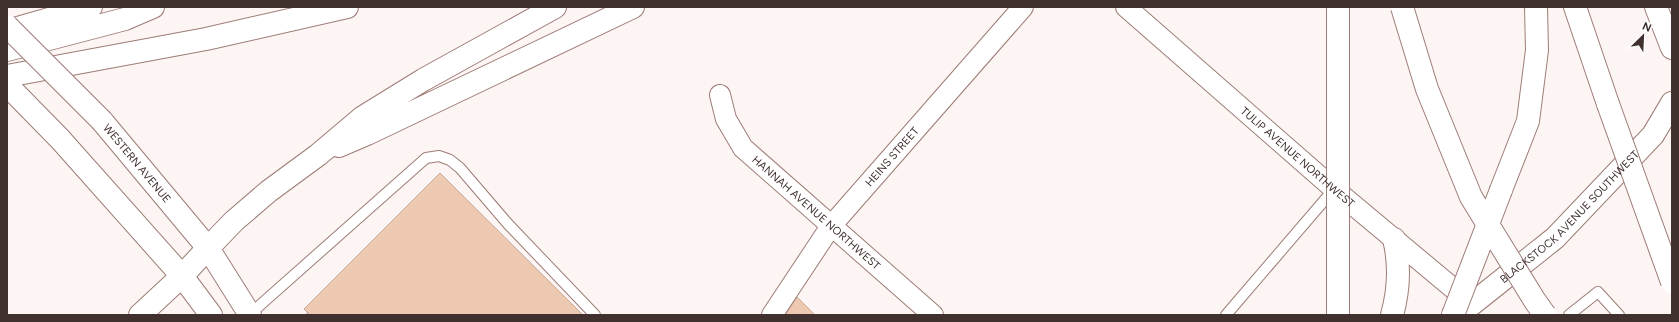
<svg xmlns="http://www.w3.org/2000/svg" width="1679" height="322" viewBox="0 0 1679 322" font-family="Figtree,sans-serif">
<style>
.building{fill:#edc9b1;stroke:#c6a997;filter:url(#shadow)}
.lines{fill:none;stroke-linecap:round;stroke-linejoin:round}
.lane-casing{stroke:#9d7c76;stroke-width:12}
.street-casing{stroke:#9d7c76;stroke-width:22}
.secondary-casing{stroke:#9d7c76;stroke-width:24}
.primary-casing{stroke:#9d7c76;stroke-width:24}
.highway-casing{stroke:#9d7c76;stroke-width:24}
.lane{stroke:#fff;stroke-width:10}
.street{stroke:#fff;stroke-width:20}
.secondary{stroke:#fff;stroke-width:22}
.primary{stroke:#fff;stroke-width:22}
.highway{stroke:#fff;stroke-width:22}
.primary-bridge-casing{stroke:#9d7c76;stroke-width:24;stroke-linecap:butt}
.highway-bridge-casing{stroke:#9d7c76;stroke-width:24;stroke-linecap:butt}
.primary-bridge{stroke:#fff;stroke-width:22}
.highway-bridge{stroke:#fff;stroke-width:22}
.labels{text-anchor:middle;stroke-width:4;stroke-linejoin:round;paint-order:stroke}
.street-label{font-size:11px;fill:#40312f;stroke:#fff}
</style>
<defs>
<filter id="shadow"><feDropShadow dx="2.5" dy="4.5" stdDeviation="0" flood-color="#0004"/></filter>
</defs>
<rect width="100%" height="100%" fill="#fdf5f4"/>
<!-- building -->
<path class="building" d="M 440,173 L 583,315 L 310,315 L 304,309 Z
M 797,297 L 815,315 L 785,315 Z"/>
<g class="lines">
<defs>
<path id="lane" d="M 250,314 L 426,158 L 439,156 L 450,160 L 460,168 L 508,224 L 595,315
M 1226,315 L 1334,189
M 1569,315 L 1598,292 L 1619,315"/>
<g id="street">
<path id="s1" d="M 1126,7 L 1334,189 L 1472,304"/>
<path id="s2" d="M 720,95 L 726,119 L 743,148 L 933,315"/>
<path id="s3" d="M 772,315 L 831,226 L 1023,7"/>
</g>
<g id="secondary">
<path d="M 1392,315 C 1399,290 1400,264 1394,239"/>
<path id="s4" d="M 1453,315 L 1472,304 L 1555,238 L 1653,135 L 1672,103"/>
</g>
<g id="primary">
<path d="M 7,85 L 60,139 L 182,276 L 211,315"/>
<path id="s5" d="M 102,121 L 208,248 L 250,315"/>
<path d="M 140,315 L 182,276 L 208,248"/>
</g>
<path id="highway" d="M 1575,7 L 1608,104
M 1656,7 L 1672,48
M 7,31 L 91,7
M 7,50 L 125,19 L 153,7
M 7,76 L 206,39 L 347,7
M 339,146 L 367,134 L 633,7
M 1501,190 L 1528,121 L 1537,50 L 1536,7
M 208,248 L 234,221 L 269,191 L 318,155 L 363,117 L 423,80 L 555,7"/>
</defs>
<!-- lane casing -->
<use href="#lane" class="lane-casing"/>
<!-- street casing -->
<use href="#street" class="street-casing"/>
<!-- secondary casing -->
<use href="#secondary" class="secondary-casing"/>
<!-- primary casing -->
<use href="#primary" class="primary-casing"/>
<!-- highway casing -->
<use href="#highway" class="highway-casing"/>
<!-- lane -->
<use href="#lane" class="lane"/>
<!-- street -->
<use href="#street" class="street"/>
<!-- secondary -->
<use href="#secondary" class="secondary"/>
<!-- primary -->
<use href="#primary" class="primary"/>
<!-- highway -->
<use href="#highway" class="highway"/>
<defs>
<path id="primary-bridge" d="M 7,26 L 102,121"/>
<path id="highway-bridge" d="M 1402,7 L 1427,89 L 1471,197 L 1535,301 L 1545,315
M 1608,104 L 1672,282
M 1338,315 L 1338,7
M 1453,315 L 1501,190"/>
</defs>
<!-- primary-bridge casing -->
<use href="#primary-bridge" class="primary-bridge-casing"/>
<!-- highway-bridge casing -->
<use href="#highway-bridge" class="highway-bridge-casing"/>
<!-- primary-bridge -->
<use href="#primary-bridge" class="primary-bridge"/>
<!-- highway-bridge -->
<use href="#highway-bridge" class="highway-bridge"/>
</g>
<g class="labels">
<!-- street labels -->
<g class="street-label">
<text dy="4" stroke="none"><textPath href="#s3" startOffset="199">HEINS STREET</textPath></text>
<text dy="4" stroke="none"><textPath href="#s1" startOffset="228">TULIP AVENUE NORTHWEST</textPath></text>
<text dy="4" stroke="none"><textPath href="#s5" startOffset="55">WESTERN AVENUE</textPath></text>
<text dy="4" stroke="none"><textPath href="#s2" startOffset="156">HANNAH AVENUE NORTHWEST</textPath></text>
<text dy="4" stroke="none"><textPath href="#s4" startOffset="153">BLACKSTOCK AVENUE SOUTHWEST</textPath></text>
</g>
</g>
<!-- border -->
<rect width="1679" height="322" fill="none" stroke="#40312f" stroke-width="16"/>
<!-- north arrow -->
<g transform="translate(1643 36) rotate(24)" stroke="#ffffff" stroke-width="3" paint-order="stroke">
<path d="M0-3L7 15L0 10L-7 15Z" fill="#40312f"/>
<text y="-6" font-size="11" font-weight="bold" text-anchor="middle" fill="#40312f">N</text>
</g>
</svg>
